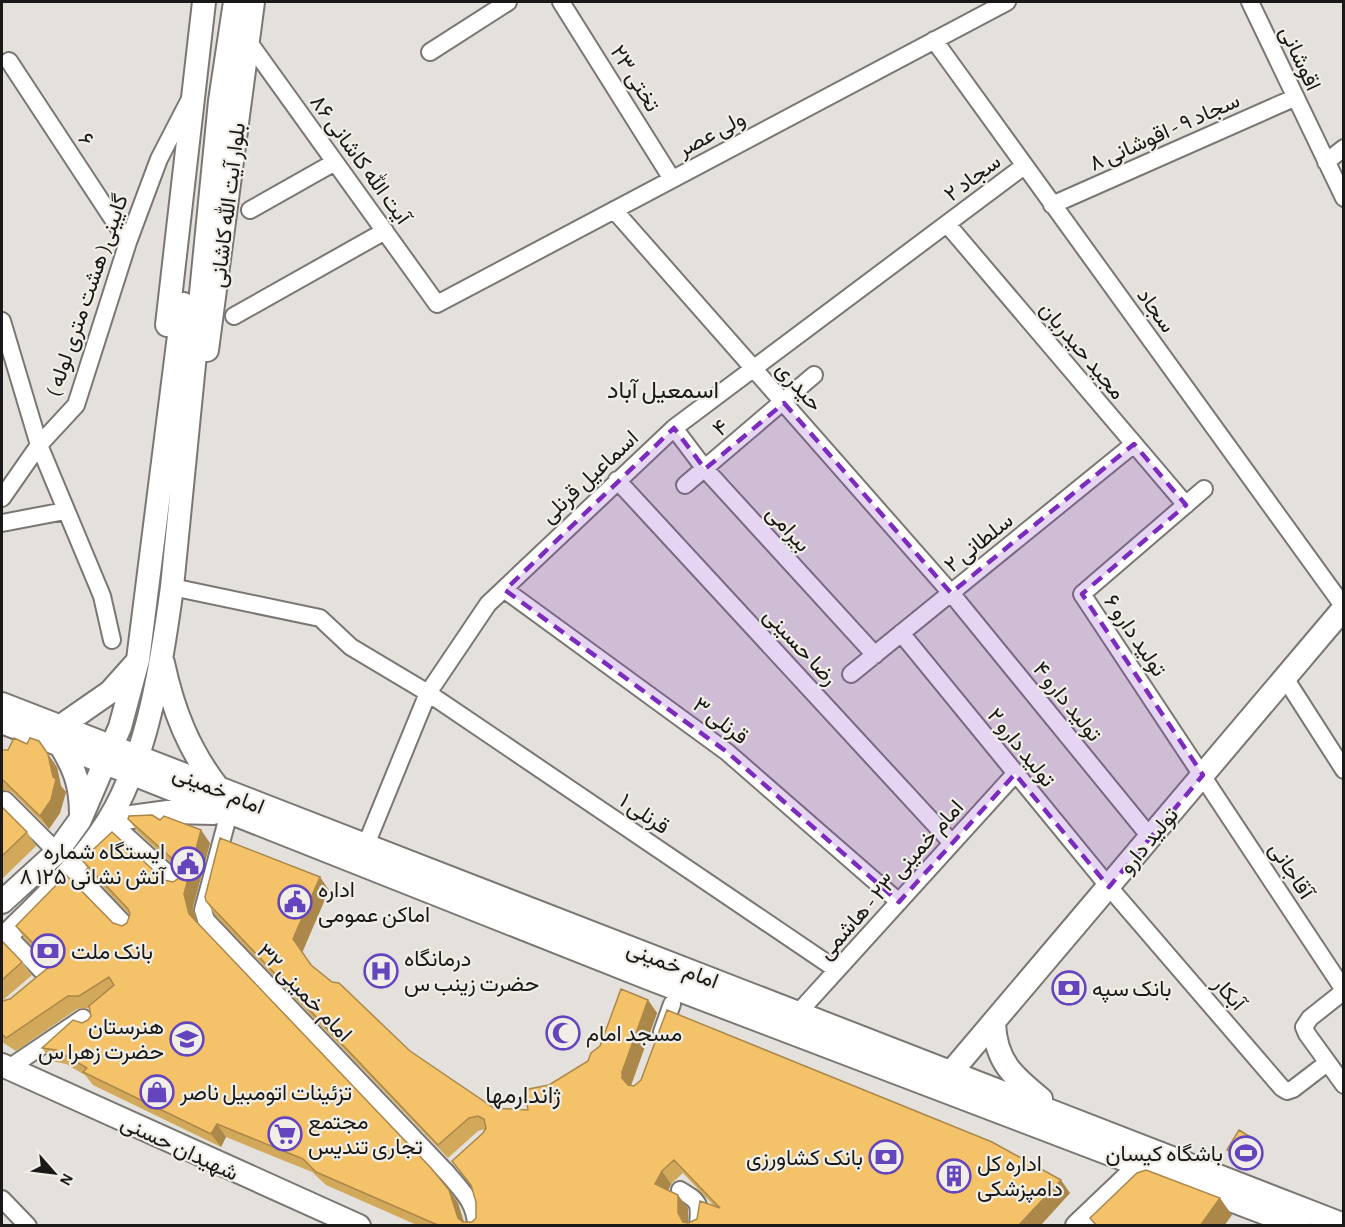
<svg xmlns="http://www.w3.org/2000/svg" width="1345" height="1227" viewBox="0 0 1345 1227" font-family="'Alegreya Sans',Vazirmatn,sans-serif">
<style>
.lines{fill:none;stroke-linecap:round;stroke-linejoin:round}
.street-casing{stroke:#7a7773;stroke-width:20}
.secondary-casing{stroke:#7a7773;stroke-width:26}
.street{stroke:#fff;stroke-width:16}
.secondary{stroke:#fff;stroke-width:22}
.wall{fill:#d2a85a;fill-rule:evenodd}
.shaded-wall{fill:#ab884a}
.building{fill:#f4c369;stroke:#ab884a;stroke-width:1.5;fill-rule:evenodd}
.marked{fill:#7b2cbf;fill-opacity:0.2;stroke:#7b2cbf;stroke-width:4.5;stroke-dasharray:12 8;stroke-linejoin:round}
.labels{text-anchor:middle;stroke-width:4.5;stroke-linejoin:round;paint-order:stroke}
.street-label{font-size:22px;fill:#1a1917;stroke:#f1eee8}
.poi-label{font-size:22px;fill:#1a1917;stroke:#f1eee8;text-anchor:start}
.neighbourhood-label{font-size:24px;fill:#1a1917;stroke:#f1eee8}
</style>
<rect width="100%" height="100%" fill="#e4e0db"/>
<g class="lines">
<defs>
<path id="street" d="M 561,2 L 672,179
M 1250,2 L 1344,198
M 934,40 L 1344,607
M 248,41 L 437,304 L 1007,2
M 430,52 L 508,2
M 9,61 L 128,242
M 1326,162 L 1344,148
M 1052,205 L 1294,98
M 250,210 L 335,162
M 614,210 L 951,593 L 1151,838
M 947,224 L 1186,505
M 234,316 L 385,231
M 2,321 L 39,445 L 102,596 L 112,640
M 674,428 L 705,469 L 875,655
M 617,480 L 952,843
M 685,485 L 814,375
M 1204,489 L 1082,594 L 1344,990
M 2,498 L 39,445 L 76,405 L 128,242 L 159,159 L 190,99
M 2,523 L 65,511
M 172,587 L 320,618 L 351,647 L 428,693 L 837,970
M 505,590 L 727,752 L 899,902
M 901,633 L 1109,887 L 1282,1088 L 1287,1091 L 1293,1089 L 1327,1063
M 851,674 L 1134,444
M 1285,678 L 1344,770
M 5,800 L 57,852
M 229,813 L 203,910 L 206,920 L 448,1174 C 462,1191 476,1203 476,1226
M 109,820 L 180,885
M 365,847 L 428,693 L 488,604 L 674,428 L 1024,166
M 72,869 L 129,929
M 7,935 L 47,976
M 1344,991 L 1310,1018 L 1304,1027 L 1307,1034 L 1344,1085
M 798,1013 L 1015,774
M 662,1032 L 672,1004
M 9,1068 L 83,1018 L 90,1026
M 680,1190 C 700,1202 700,1202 698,1226
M 2,1199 L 28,1226"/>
<path id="secondary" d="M 167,325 L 204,2
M 207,350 L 253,2
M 163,663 C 173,710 189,751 219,789
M 2,704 L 1344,1225
M 2,722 L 648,978 L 1299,1226
M 61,726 L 110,692 L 135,664
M 59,743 C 75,769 81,785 81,815
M 109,820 L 168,812 L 214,813
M 2,902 L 57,852 L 80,820 L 120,727 L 138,660 L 183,304
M 2,940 C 39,903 80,866 108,821 C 148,757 162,661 172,587 L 220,101 L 235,2
M 994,1024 C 996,1062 1013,1076 1041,1099
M 2,1065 L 359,1226
M 952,1071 L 1344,608
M 1077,1226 L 1140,1166 L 1144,1154"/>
</defs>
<!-- street casing -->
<use href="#street" class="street-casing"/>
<!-- secondary casing -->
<use href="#secondary" class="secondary-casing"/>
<!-- street -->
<use href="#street" class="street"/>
<!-- secondary -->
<use href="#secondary" class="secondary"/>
</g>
<!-- wall -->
<path class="wall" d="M 2,750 L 57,767 L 61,786 L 66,792 L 60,813 L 49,829 L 12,792 L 3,790 L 2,791 Z
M 2,807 L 27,832 L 36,846 L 2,879 Z
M 128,819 L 160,820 L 210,843 L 193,907 L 197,922 L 458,1203 L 464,1222 L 472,1222 L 476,1218 L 483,1133 L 485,1129 L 478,1131 L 448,1158 L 215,915 L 206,901 L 329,890 L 302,952 L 311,965 L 410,1051 L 494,1108 L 528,1110 L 549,1085 L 588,1061 L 600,1046 L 648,1000 L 657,1013 L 631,1086 L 1070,1193 L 1040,1226 L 419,1226 L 326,1185 L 312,1172 L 226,1137 L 221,1147 L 93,1085 L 85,1075 L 66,1064 L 51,1061 L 42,1048 L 88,1020 L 91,1016 L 89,1008 L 77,1009 L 16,1051 L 2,1042 L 2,941 L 22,962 L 32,975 L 3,1000 L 10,999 L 61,957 L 63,953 L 58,954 L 48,962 L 25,939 L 16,926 L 113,923 L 122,926 L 127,923 L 130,915 L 91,874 L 82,860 L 173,882 L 179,878 L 180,871 L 138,832 ZM 683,1173 L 715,1207 L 697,1219 L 688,1223 L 688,1208 L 668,1190 L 671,1184 Z
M 1258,1147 L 1248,1165 L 1233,1159 L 1227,1150 Z"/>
<!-- shaded-wall -->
<path class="shaded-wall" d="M 48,754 L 57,767 L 61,786 L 66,792 L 60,813 L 49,829 L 40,816 L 53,777 Z
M 201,830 L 210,843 L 193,907 L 198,927 L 189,914 L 184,894 Z
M 320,877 L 329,890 L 302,953 L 293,939 Z
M 648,1000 L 657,1013 L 631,1085 L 631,1091 L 622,1078 L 622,1072 Z
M 217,1124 L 226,1137 L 221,1147 L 211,1134 Z
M 1252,1138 L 1258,1147 L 1248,1165 L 1241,1156 Z
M 662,1171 L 671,1184 L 665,1198 L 655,1184 Z
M 1061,1180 L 1070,1193 L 1040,1226 L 1018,1226 Z
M 449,1190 L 458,1203 L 465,1226 L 458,1218 Z
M 678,1195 L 688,1208 L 688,1226 L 686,1226 L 678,1213 Z
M 1220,1198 L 1232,1215 L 1224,1226 L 1200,1226 Z"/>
<!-- building -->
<path class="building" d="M 14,738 L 27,744 L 30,738 L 39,741 L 48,754 L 53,777 L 56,779 L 51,800 L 40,816 L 2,779 L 2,750 L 8,750 Z
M 2,807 L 27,832 L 2,856 Z
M 152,815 L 160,820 L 164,816 L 201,830 L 184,894 L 189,914 L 431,1168 L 449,1190 L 458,1218 L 463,1222 L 472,1222 L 476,1218 L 476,1202 L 471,1185 L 452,1161 L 483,1133 L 486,1128 L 484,1119 L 478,1116 L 469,1118 L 438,1145 L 206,901 L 205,897 L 220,838 L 320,877 L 293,939 L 311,965 L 332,982 L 339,983 L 410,1051 L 494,1108 L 528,1110 L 526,1098 L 529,1089 L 549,1085 L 588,1061 L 591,1053 L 600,1046 L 621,989 L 648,1000 L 622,1072 L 622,1078 L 628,1085 L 634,1086 L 641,1080 L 667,1010 L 992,1142 L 1061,1180 L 1018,1226 L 440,1226 L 316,1172 L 303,1159 L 217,1124 L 211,1134 L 83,1072 L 87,1068 L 56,1050 L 42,1048 L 73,1020 L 82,1023 L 88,1020 L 91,1016 L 89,1006 L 114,985 L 109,977 L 79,996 L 68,996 L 6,1038 L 2,1034 L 2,1001 L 10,999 L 61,957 L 65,948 L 59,939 L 49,940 L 39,949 L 16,926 L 66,875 L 113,923 L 122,926 L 127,923 L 130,914 L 128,909 L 82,860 L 112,832 L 164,880 L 173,882 L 179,878 L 181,869 L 178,864 L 128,819 L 129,816 ZM 674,1160 L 720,1208 L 700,1201 L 697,1219 L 688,1223 L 683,1222 L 678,1213 L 678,1195 L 655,1184 L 662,1171 Z
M 2,941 L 22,962 L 2,980 Z
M 1239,1130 L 1252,1138 L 1241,1156 L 1227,1150 Z
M 1146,1170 L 1220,1198 L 1200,1226 L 1097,1226 L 1090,1218 L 1137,1173 Z"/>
<!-- marked area -->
<path class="marked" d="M 784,403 L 951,593 L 1134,444 L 1186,505 L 1082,594 L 1203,775 L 1109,887 L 1015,774 L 899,902 L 727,752 L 505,590 L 674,428 L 705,469 Z"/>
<!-- icons -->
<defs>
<symbol id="civic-ring" viewBox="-11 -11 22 22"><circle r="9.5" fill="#f1eee8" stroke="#6545be" stroke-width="1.5"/><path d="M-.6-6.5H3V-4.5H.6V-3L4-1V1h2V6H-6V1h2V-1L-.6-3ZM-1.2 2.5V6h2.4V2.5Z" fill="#6545be"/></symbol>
<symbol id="bank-ring" viewBox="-11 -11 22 22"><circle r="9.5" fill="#f1eee8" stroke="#6545be" stroke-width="1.5"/><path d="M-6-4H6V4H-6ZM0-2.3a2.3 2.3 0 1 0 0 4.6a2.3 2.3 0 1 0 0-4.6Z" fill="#6545be"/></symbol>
<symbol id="hospital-ring" viewBox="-11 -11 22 22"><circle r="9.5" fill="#f1eee8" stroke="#6545be" stroke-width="1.5"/><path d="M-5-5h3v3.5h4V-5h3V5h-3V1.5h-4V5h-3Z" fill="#6545be"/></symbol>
<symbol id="mosque-ring" viewBox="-11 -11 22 22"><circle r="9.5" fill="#f1eee8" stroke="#6545be" stroke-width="1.5"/><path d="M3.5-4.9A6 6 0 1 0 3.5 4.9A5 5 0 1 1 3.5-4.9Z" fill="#6545be"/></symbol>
<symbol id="school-ring" viewBox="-11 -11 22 22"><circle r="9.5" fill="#f1eee8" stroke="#6545be" stroke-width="1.5"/><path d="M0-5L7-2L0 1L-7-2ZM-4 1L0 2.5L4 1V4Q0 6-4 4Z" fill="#6545be"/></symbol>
<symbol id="shop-ring" viewBox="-11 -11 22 22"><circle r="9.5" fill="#f1eee8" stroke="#6545be" stroke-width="1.5"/><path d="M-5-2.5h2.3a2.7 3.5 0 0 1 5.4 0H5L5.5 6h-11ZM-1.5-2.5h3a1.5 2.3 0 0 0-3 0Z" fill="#6545be"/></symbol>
<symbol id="supermarket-ring" viewBox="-11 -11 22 22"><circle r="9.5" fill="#f1eee8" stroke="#6545be" stroke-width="1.5"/><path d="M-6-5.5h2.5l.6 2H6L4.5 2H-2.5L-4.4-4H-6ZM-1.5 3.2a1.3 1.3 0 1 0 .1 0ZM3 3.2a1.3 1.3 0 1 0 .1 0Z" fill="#6545be"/></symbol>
<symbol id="stadium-ring" viewBox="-11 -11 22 22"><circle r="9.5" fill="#f1eee8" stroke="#6545be" stroke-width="1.5"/><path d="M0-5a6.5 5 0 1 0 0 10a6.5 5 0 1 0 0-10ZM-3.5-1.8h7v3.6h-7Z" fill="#6545be"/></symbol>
<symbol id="building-ring" viewBox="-11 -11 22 22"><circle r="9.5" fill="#f1eee8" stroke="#6545be" stroke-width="1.5"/><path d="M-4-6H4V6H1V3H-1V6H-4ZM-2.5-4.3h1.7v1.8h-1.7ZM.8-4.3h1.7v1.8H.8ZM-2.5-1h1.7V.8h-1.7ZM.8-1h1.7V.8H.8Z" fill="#6545be"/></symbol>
</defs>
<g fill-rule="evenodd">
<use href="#civic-ring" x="169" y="845" width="38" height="38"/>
<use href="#civic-ring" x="276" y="883" width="38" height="38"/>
<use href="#bank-ring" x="29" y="932" width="38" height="38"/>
<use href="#hospital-ring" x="362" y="952" width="38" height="38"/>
<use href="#bank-ring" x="1050" y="969" width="38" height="38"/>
<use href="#mosque-ring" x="544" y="1014" width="38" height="38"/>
<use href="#school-ring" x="168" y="1020" width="38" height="38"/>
<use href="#shop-ring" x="138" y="1073" width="38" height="38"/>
<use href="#supermarket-ring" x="266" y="1115" width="38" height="38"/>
<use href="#stadium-ring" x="1227" y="1134" width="38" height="38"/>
<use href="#bank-ring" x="867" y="1138" width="38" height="38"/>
<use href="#building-ring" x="935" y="1157" width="38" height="38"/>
</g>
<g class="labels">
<!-- street labels -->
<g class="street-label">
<text transform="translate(1301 58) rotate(65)" y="8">اقوشانی</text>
<text transform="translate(636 78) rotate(58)" y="8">تختی ۲۳</text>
<text transform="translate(1164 131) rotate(-24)" y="8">سجاد ۹ - اقوشانی ۸</text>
<text transform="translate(711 133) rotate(-28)" y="8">ولی عصر</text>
<text transform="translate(87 139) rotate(57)" y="8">۶</text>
<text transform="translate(361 159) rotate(54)" y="8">آیت الله کاشانی ۸۶</text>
<text transform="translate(972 177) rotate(-37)" y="8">سجاد ۲</text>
<text transform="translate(227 205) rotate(-83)" y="8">بلوار آیت الله کاشانی</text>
<text transform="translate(86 295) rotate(-71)" y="8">گایینی( هشت متری لوله )</text>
<text transform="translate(1157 310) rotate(54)" y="8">سجاد</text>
<text transform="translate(1083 350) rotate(50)" y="8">مجید حیدریان</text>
<text transform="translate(800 386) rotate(49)" y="8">حیدری</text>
<text transform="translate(720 427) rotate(-40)" y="8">۴</text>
<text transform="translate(589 476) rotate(-43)" y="8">اسماعیل قرنلی</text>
<text transform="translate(789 528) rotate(48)" y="8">بیرامی</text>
<text transform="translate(978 542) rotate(-39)" y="8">۲ سلطانی</text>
<text transform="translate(1136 635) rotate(56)" y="8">تولید دارو ۶</text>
<text transform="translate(801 646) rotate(47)" y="8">رضا حسینی</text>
<text transform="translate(1068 701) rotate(51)" y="8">تولید دارو ۴</text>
<text transform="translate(721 720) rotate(37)" y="8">قرنلی ۳</text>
<text transform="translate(1022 747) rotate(51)" y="8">تولید دارو ۲</text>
<text transform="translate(219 789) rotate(22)" y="8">امام خمینی</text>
<text transform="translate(645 813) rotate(34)" y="8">قرنلی ۱</text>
<text transform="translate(1148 840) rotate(-50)" y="8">تولید دارو</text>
<text transform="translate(1292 870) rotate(57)" y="8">آقاجانی</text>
<text transform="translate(890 879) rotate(-48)" y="8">امام خمینی ۲۳ - هاشمی</text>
<text transform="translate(673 964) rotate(21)" y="8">امام خمینی</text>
<text transform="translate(305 992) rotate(46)" y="8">امام خمینی ۳۲</text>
<text transform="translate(1230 993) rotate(49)" y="8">آبکار</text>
<text transform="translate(180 1147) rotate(25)" y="8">شهیدان حسنی</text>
</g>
<!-- poi labels -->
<g class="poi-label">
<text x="165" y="859" text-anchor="end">ایستگاه شماره<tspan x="165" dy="25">۸ آتش نشانی ۱۲۵</tspan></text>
<text x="318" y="897">اداره<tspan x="318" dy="25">اماکن عمومی</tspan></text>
<text x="71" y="959">بانک ملت</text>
<text x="404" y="966">درمانگاه<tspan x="404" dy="25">حضرت زینب س</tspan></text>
<text x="1092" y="996">بانک سپه</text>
<text x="164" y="1034" text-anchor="end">هنرستان<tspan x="164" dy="25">حضرت زهرا س</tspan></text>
<text x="586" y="1041">مسجد امام</text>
<text x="180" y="1100">تزئینات اتومبیل ناصر</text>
<text x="308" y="1129">مجتمع<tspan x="308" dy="25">تجاری تندیس</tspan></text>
<text x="1223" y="1161" text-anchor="end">باشگاه کیسان</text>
<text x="863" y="1165" text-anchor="end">بانک کشاورزی</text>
<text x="977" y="1171">اداره کل<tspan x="977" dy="25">دامپزشکی</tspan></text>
</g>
<!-- neighbourhood labels -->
<g class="neighbourhood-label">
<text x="663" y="398">اسمعیل آباد</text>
<text x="523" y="1103">ژاندارمها</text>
</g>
</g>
<!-- border -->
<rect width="1345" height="1227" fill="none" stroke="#1a1917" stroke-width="6"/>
<!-- north arrow -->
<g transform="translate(54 1173) rotate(118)" stroke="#f1eee8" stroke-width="4.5" paint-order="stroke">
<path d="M0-4.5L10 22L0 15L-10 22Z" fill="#1a1917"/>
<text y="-9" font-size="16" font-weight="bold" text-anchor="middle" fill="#1a1917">N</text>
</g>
</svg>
